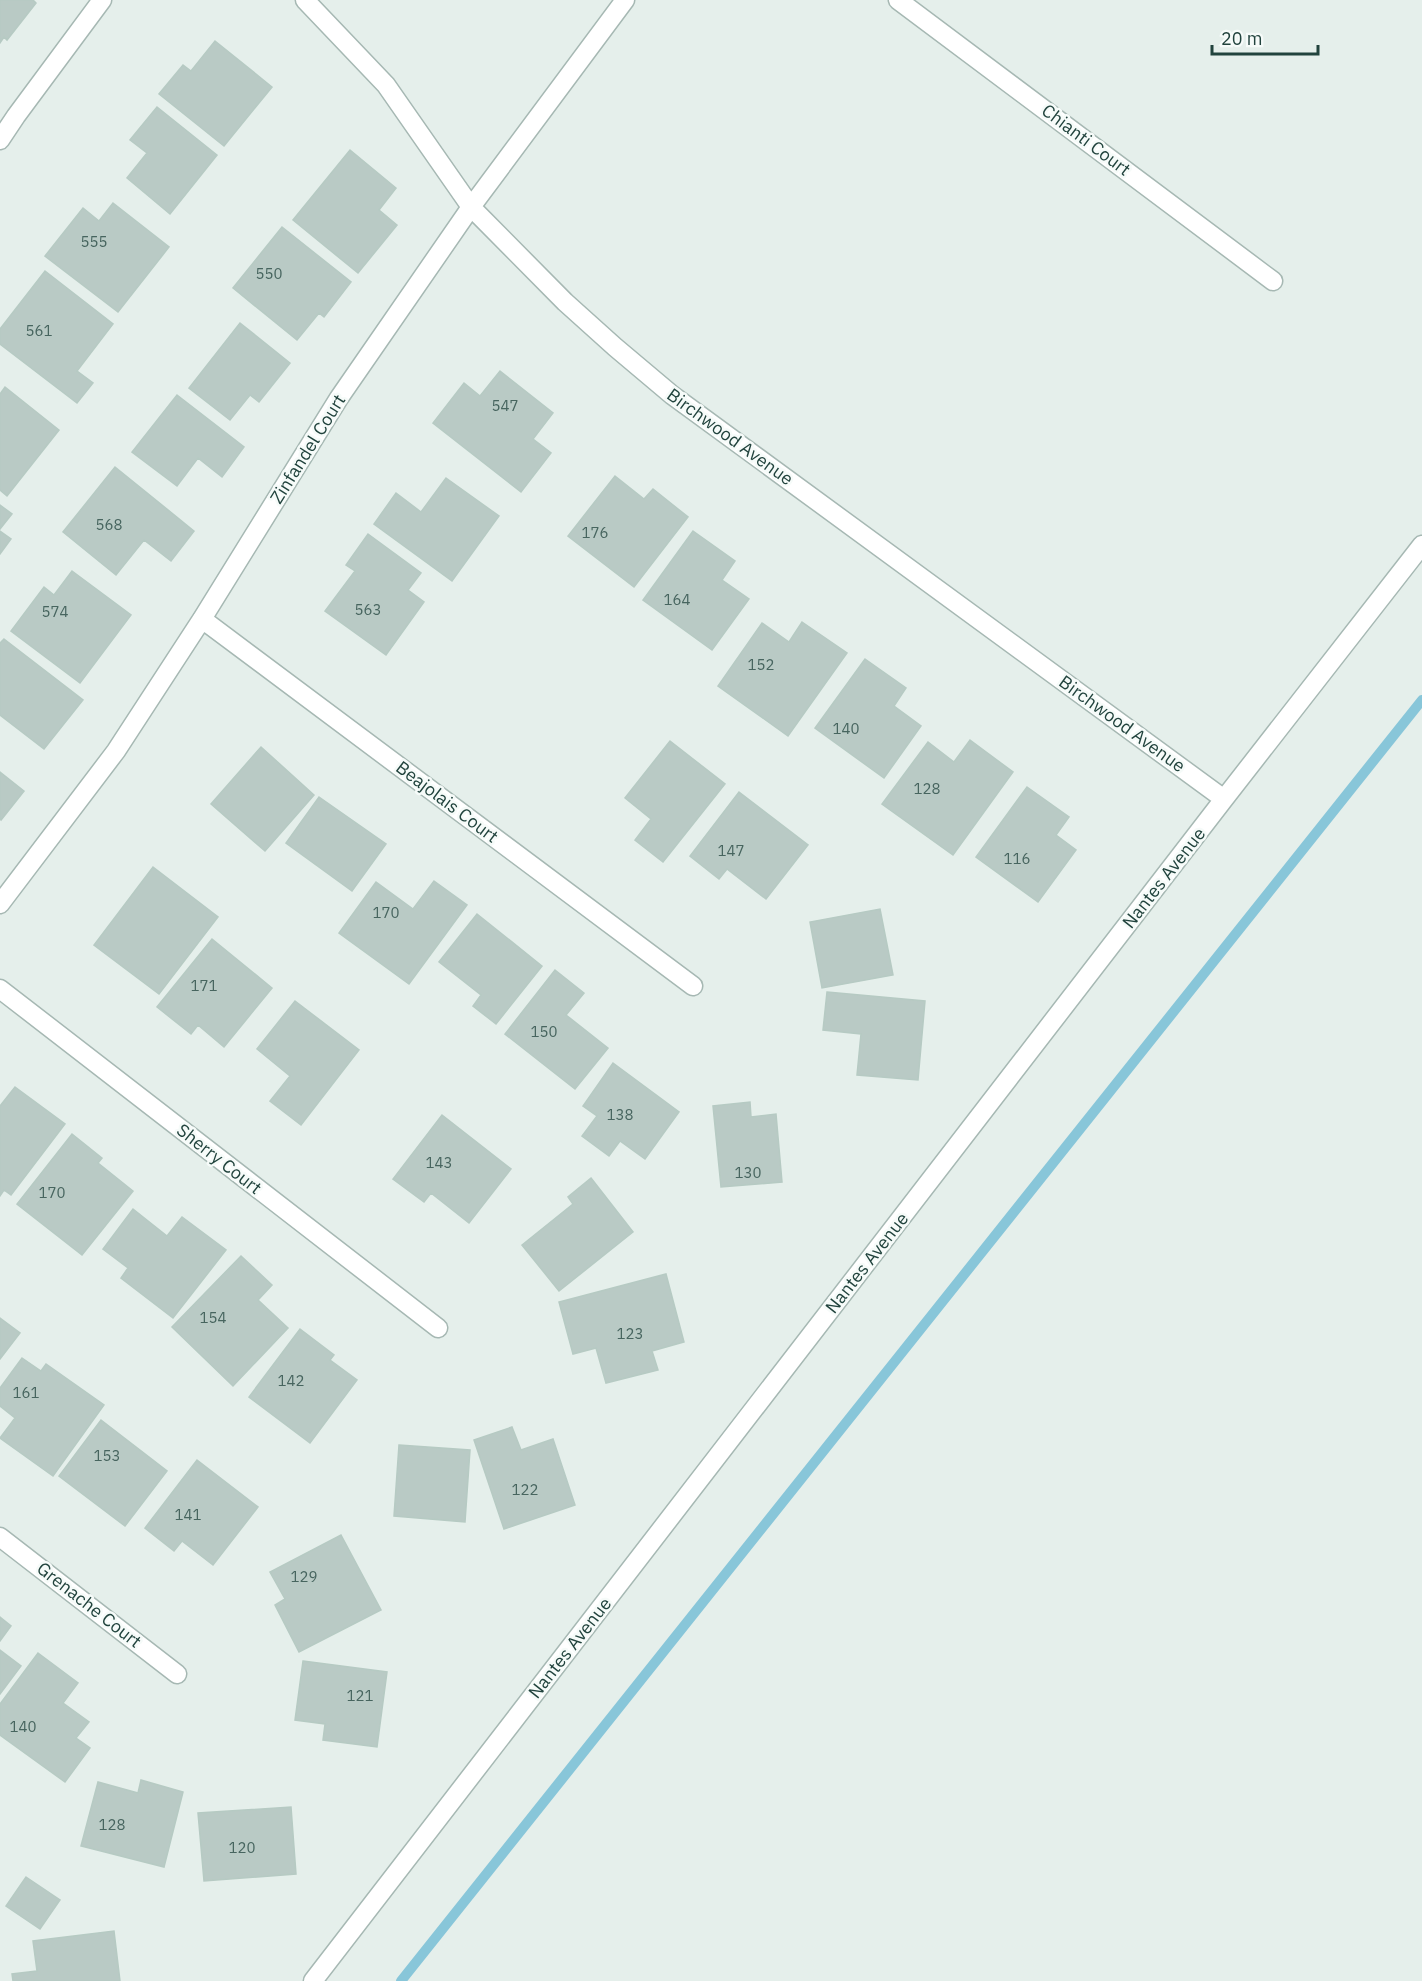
<svg xmlns="http://www.w3.org/2000/svg" width="1422" height="1981" viewBox="0 0 1422 1981" font-family="'IBM Plex Sans',sans-serif">
<style>
.lines{fill:none;stroke-linecap:round;stroke-linejoin:round}
.stream{stroke:#88c6d9;stroke-width:10}
.building{fill:#b9cac5;stroke:#b6cac3;stroke-width:1.5}
.street-casing{stroke:#a6b8b3;stroke-width:21}
.street{stroke:#fff;stroke-width:18}
.labels{text-anchor:middle;stroke-width:5;stroke-linejoin:round;paint-order:stroke}
.number-label{font-size:15px;fill:#47655f}
.street-label{font-size:18px;fill:#21433d;stroke:#f6fbf9}
</style>
<rect width="100%" height="100%" fill="#e5efeb"/>
<g class="lines">
<!-- stream -->
<path class="stream" d="M 401,1981 L 1422,700"/>
</g>
<!-- building -->
<path class="building" d="M 0,0 L 33,0 L 36,3 L 7,40 L 4,37 L 0,43 Z
M 215,41 L 272,87 L 224,146 L 159,94 L 183,65 L 191,71 Z
M 157,107 L 217,155 L 170,214 L 127,178 L 147,153 L 130,140 Z
M 350,150 L 396,188 L 379,210 L 397,225 L 358,273 L 293,220 Z
M 113,203 L 169,247 L 118,312 L 45,256 L 83,208 L 99,221 Z
M 282,227 L 351,282 L 324,317 L 319,313 L 297,340 L 233,288 Z
M 45,271 L 113,324 L 77,371 L 93,383 L 77,403 L 0,344 L 0,329 Z
M 240,323 L 290,363 L 259,402 L 250,395 L 230,420 L 189,388 Z
M 500,371 L 553,413 L 533,439 L 551,453 L 521,492 L 433,423 L 464,383 L 480,396 Z
M 5,387 L 59,430 L 7,496 L 0,490 L 0,394 Z
M 177,395 L 244,447 L 222,477 L 198,458 L 177,486 L 132,452 Z
M 115,467 L 194,531 L 171,561 L 144,540 L 116,575 L 63,532 Z
M 615,476 L 644,499 L 653,489 L 688,517 L 634,587 L 568,536 Z
M 446,478 L 499,516 L 452,581 L 374,524 L 396,493 L 421,512 Z
M 0,505 L 12,514 L 0,529 Z
M 0,531 L 11,539 L 0,554 Z
M 693,531 L 735,561 L 722,580 L 749,599 L 712,650 L 643,600 Z
M 368,534 L 421,573 L 408,590 L 424,602 L 386,655 L 325,611 L 355,571 L 346,565 Z
M 72,571 L 131,615 L 80,683 L 11,631 L 44,587 L 54,595 Z
M 802,622 L 847,653 L 788,736 L 718,686 L 762,623 L 789,642 Z
M 4,639 L 83,700 L 44,749 L 0,715 L 0,643 Z
M 865,659 L 906,688 L 894,706 L 921,726 L 884,778 L 815,728 Z
M 970,740 L 1013,772 L 953,855 L 882,804 L 928,742 L 954,762 Z
M 670,741 L 725,784 L 663,862 L 635,840 L 651,819 L 625,798 Z
M 261,747 L 314,795 L 265,851 L 211,804 Z
M 0,772 L 24,791 L 1,820 L 0,819 Z
M 1027,787 L 1069,817 L 1056,835 L 1076,850 L 1038,902 L 976,857 Z
M 739,792 L 808,845 L 766,899 L 727,869 L 719,879 L 690,856 Z
M 319,797 L 386,844 L 352,891 L 286,843 Z
M 153,867 L 218,917 L 159,994 L 94,945 Z
M 434,881 L 467,905 L 409,984 L 339,933 L 376,882 L 413,909 Z
M 880,909 L 893,975 L 822,988 L 810,922 Z
M 477,914 L 542,966 L 496,1024 L 473,1006 L 481,995 L 439,962 Z
M 212,939 L 272,988 L 224,1047 L 198,1025 L 191,1034 L 157,1007 Z
M 555,970 L 584,993 L 566,1015 L 608,1048 L 575,1089 L 505,1034 Z
M 827,992 L 925,1001 L 918,1080 L 857,1075 L 861,1034 L 823,1030 Z
M 295,1001 L 359,1050 L 301,1125 L 270,1101 L 290,1076 L 257,1049 Z
M 613,1063 L 679,1112 L 645,1159 L 620,1141 L 609,1156 L 582,1136 L 597,1116 L 583,1106 Z
M 15,1087 L 65,1124 L 11,1195 L 4,1190 L 0,1196 L 0,1106 Z
M 750,1102 L 751,1117 L 776,1114 L 782,1182 L 721,1187 L 713,1106 Z
M 442,1115 L 511,1169 L 469,1223 L 431,1193 L 424,1202 L 393,1179 Z
M 72,1134 L 102,1158 L 98,1163 L 133,1191 L 82,1255 L 17,1204 Z
M 591,1178 L 633,1232 L 559,1291 L 522,1245 L 573,1204 L 568,1197 Z
M 133,1209 L 167,1236 L 182,1217 L 226,1250 L 173,1318 L 121,1278 L 128,1268 L 103,1249 Z
M 241,1256 L 272,1285 L 258,1300 L 288,1328 L 233,1386 L 172,1327 Z
M 666,1274 L 684,1342 L 652,1351 L 658,1370 L 606,1383 L 596,1348 L 573,1354 L 559,1302 Z
M 0,1318 L 20,1333 L 0,1359 Z
M 300,1329 L 334,1355 L 330,1360 L 357,1380 L 310,1443 L 249,1397 Z
M 22,1358 L 41,1371 L 46,1364 L 104,1405 L 53,1476 L 0,1438 L 15,1418 L 0,1406 L 0,1388 Z
M 101,1420 L 167,1471 L 125,1526 L 59,1476 Z
M 512,1427 L 521,1450 L 553,1439 L 575,1505 L 504,1529 L 474,1440 Z
M 399,1445 L 470,1450 L 465,1522 L 394,1516 Z
M 197,1460 L 258,1507 L 213,1565 L 182,1541 L 174,1551 L 145,1528 Z
M 341,1535 L 381,1610 L 299,1652 L 275,1605 L 285,1599 L 270,1572 Z
M 0,1617 L 11,1626 L 0,1641 Z
M 0,1650 L 21,1666 L 0,1694 Z
M 38,1653 L 78,1683 L 63,1703 L 89,1722 L 76,1738 L 90,1748 L 65,1782 L 0,1735 L 0,1704 Z
M 303,1661 L 387,1672 L 377,1747 L 323,1740 L 325,1724 L 295,1720 Z
M 141,1780 L 183,1792 L 164,1867 L 81,1846 L 98,1782 L 138,1793 Z
M 291,1807 L 296,1874 L 204,1881 L 198,1813 Z
M 26,1877 L 60,1900 L 40,1929 L 6,1906 Z
M 114,1931 L 120,1981 L 13,1981 L 12,1974 L 37,1971 L 33,1941 Z"/>
<g class="lines">
<defs>
<path id="street" d="M 305,0 L 386,85 L 471,207 L 565,302 L 615,347 L 672,395 L 1224,799
M 898,0 L 1273,281
M 0,140 L 16,116 L 102,0
M 202,619 L 693,986
M 0,904 L 116,751 L 202,619 L 339,398 L 471,207 L 625,0
M 0,989 L 438,1328
M 0,1537 L 177,1674
M 313,1981 L 1224,799 L 1422,545"/>
</defs>
<!-- street casing -->
<use href="#street" class="street-casing"/>
<!-- street -->
<use href="#street" class="street"/>
</g>
<g class="labels">
<!-- number labels -->
<g class="number-label">
<text x="94" y="247">555</text>
<text x="269" y="279">550</text>
<text x="39" y="336">561</text>
<text x="505" y="411">547</text>
<text x="109" y="530">568</text>
<text x="595" y="538">176</text>
<text x="677" y="605">164</text>
<text x="368" y="615">563</text>
<text x="55" y="617">574</text>
<text x="761" y="670">152</text>
<text x="846" y="734">140</text>
<text x="927" y="794">128</text>
<text x="731" y="856">147</text>
<text x="1017" y="864">116</text>
<text x="386" y="918">170</text>
<text x="204" y="991">171</text>
<text x="544" y="1037">150</text>
<text x="620" y="1120">138</text>
<text x="439" y="1168">143</text>
<text x="748" y="1178">130</text>
<text x="52" y="1198">170</text>
<text x="213" y="1323">154</text>
<text x="630" y="1339">123</text>
<text x="291" y="1386">142</text>
<text x="26" y="1398">161</text>
<text x="107" y="1461">153</text>
<text x="525" y="1495">122</text>
<text x="188" y="1520">141</text>
<text x="304" y="1582">129</text>
<text x="360" y="1701">121</text>
<text x="23" y="1732">140</text>
<text x="112" y="1830">128</text>
<text x="242" y="1853">120</text>
</g>
<!-- street labels -->
<g class="street-label">
<text transform="translate(1086 140) rotate(37)" y="6">Chianti Court</text>
<text transform="translate(730 437) rotate(36)" y="6">Birchwood Avenue</text>
<text transform="translate(308 449) rotate(-58)" y="6">Zinfandel Court</text>
<text transform="translate(1122 724) rotate(36)" y="6">Birchwood Avenue</text>
<text transform="translate(447 802) rotate(37)" y="6">Beajolais Court</text>
<text transform="translate(1164 878) rotate(-52)" y="6">Nantes Avenue</text>
<text transform="translate(219 1159) rotate(38)" y="6">Sherry Court</text>
<text transform="translate(867 1263) rotate(-52)" y="6">Nantes Avenue</text>
<text transform="translate(89 1605) rotate(38)" y="6">Grenache Court</text>
<text transform="translate(570 1648) rotate(-52)" y="6">Nantes Avenue</text>
</g>
</g>
<!-- scale -->
<path d="M1212 45v9h106v-9" fill="none" stroke="#21433d" stroke-width="3"/>
<text x="1221" y="45" font-size="18" fill="#21433d" stroke="#f6fbf9" stroke-width="4.5" paint-order="stroke">20 m</text>
</svg>
